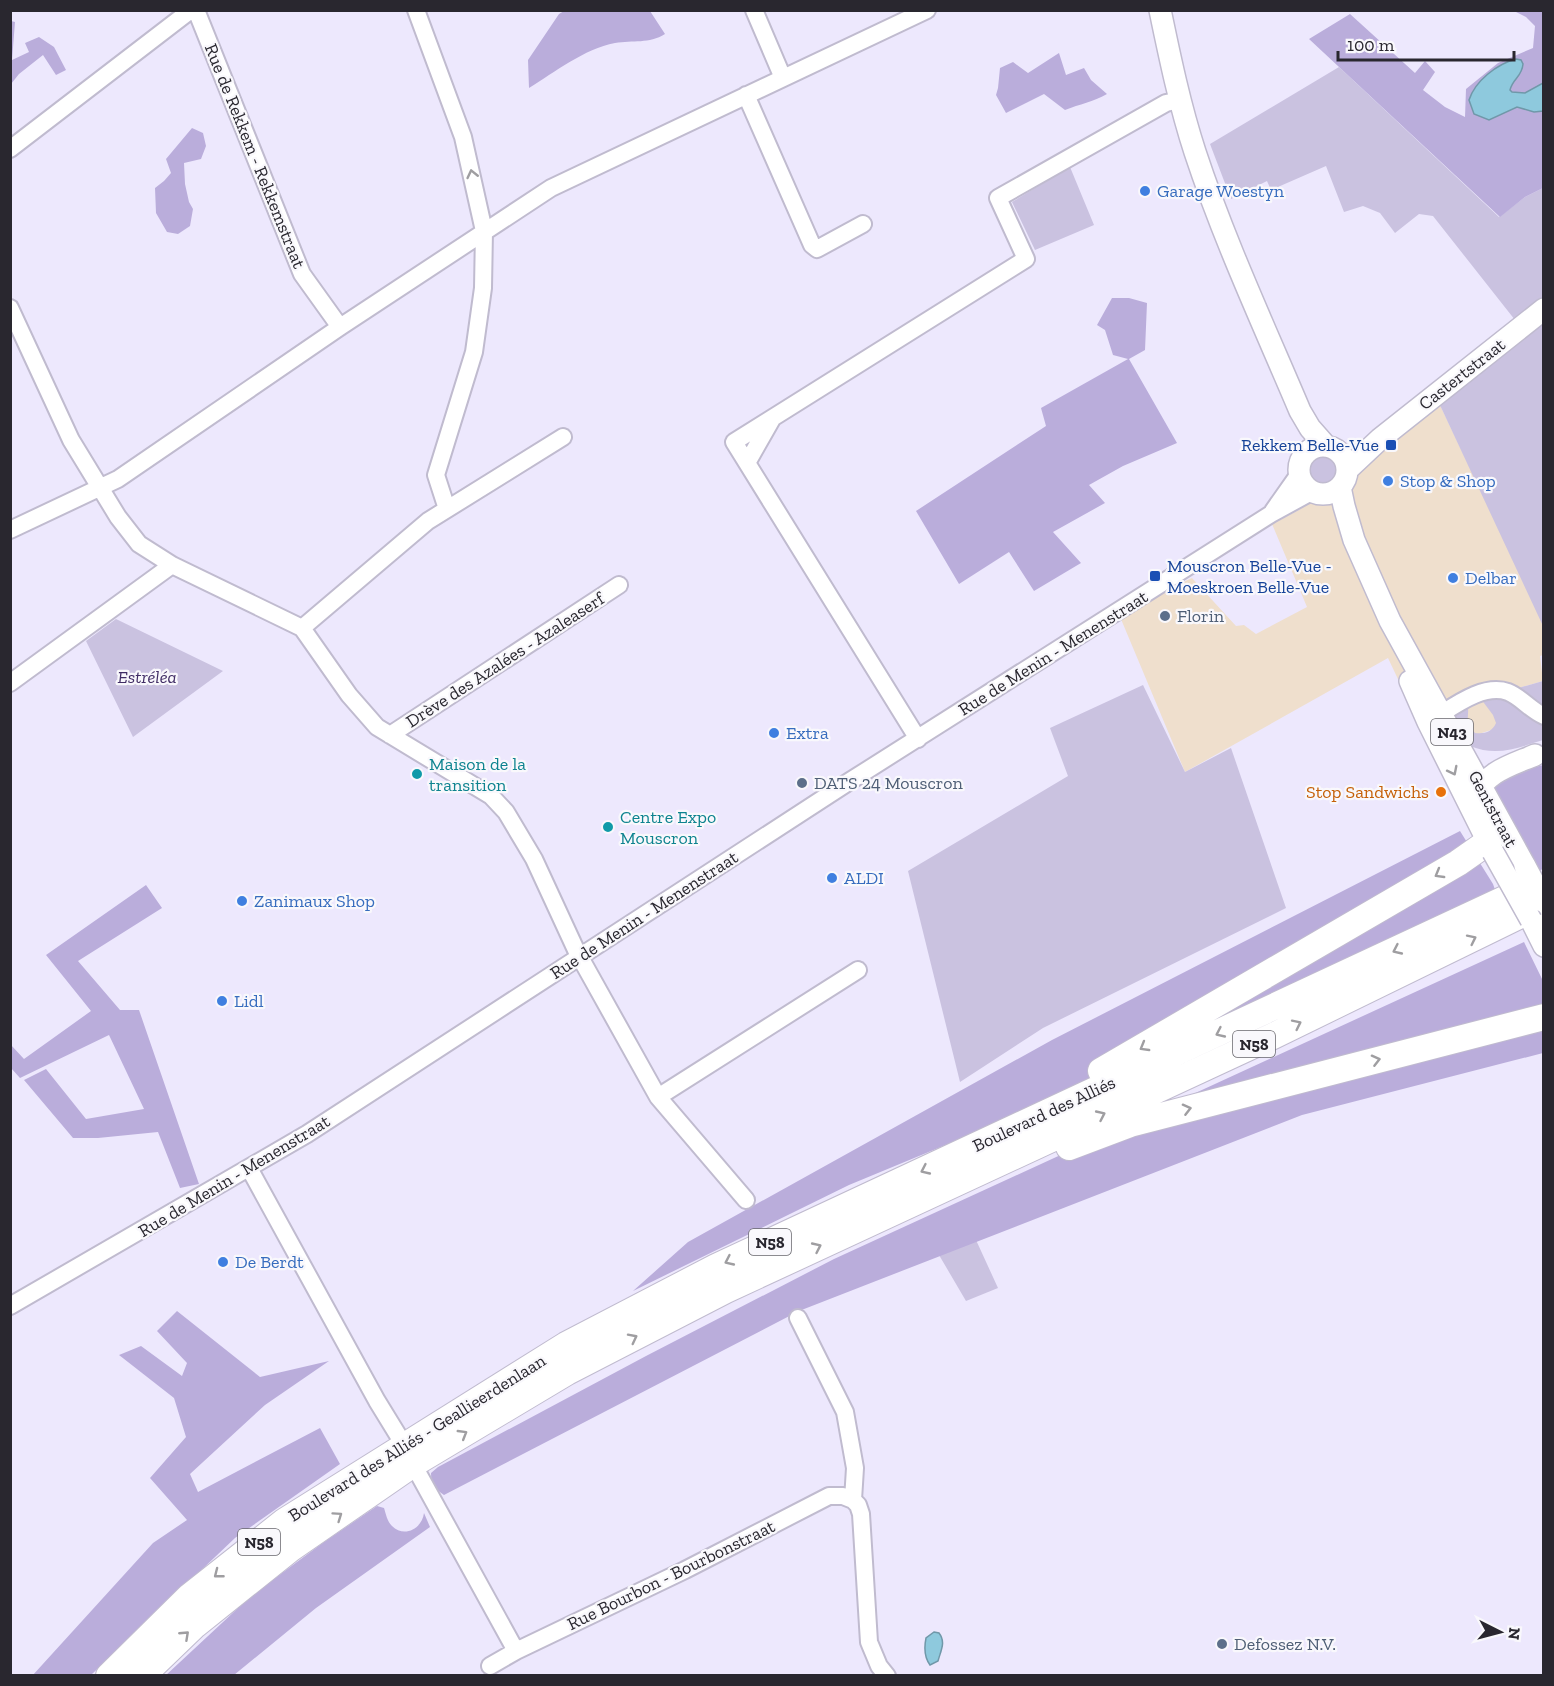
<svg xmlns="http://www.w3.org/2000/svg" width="1554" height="1686" viewBox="0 0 1554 1686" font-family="'Zilla Slab',serif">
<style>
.industrial{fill:#efdfcd}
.green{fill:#cac2e0}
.forest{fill:#baaddb}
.water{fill:#8ec9dd;stroke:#7098a9;stroke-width:1.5}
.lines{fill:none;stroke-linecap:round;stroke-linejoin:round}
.minor-casing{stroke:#c0bbcf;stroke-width:20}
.major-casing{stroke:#c0bbcf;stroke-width:24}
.highway-casing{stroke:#c0bbcf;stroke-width:28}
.minor{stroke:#fff;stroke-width:16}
.major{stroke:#fff;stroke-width:21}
.highway{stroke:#fff;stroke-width:26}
.major-bridge-casing{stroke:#c0bbcf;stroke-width:24;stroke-linecap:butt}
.major-bridge{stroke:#fff;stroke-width:21}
.oneway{stroke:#9f9ea1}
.shop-dot{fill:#3f7fe0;stroke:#f9f8fc;stroke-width:2}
.transit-dot{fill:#1a4fb4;stroke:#f9f8fc;stroke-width:2}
.service-dot{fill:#5c6f8a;stroke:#f9f8fc;stroke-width:2}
.culture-dot{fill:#0f9aa8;stroke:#f9f8fc;stroke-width:2}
.food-dot{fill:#e8710a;stroke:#f9f8fc;stroke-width:2}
.labels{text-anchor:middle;stroke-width:4.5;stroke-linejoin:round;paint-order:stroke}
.shield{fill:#f9f8fc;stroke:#67666c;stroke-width:1.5}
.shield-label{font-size:16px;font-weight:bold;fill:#29272f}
.street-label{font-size:18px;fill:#29272f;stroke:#f9f8fc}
.shop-label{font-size:18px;fill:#366cbe;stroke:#f9f8fc;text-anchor:start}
.transit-label{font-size:18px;fill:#164399;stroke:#f9f8fc;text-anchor:end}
.service-label{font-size:18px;fill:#4e5e75;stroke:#f9f8fc;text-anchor:start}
.park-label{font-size:18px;font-style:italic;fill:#402c65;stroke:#f9f8fc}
.culture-label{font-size:18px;fill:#0d838f;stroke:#f9f8fc;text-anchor:start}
.food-label{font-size:18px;fill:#c56008;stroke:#f9f8fc;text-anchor:end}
</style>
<rect width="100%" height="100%" fill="#ede8fd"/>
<!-- industrial -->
<path class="industrial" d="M 1439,403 L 1543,621 L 1543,655 L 1540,656 L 1543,681 L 1515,689 L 1532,717 L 1431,749 L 1388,658 L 1185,772 L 1118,612 L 1192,578 L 1236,626 L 1244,625 L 1256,634 L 1307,607 L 1272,524 L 1299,510 L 1334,485 Z"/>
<!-- green -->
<path class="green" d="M 1339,67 L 1499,217 L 1525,197 L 1543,188 L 1543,297 L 1515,320 L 1433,216 L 1419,214 L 1395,233 L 1380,213 L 1363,206 L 1344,212 L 1326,166 L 1271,190 L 1267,181 L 1231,199 L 1210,144 Z
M 1070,167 L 1094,225 L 1035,250 L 1012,202 Z
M 1543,322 L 1543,626 L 1439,403 Z
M1309 469a14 14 0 1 1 28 0a14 14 0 1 1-28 0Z
M 116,619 L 223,671 L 133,737 L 86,641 Z
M 1543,681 L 1543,709 L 1515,689 Z
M 1143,685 L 1185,772 L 1231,748 L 1286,908 L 1043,1028 L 960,1082 L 908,871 L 1068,776 L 1050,728 Z
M 1502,695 L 1543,721 L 1543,740 C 1517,748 1497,757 1470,746 L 1454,717 L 1457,712 L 1468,706 C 1469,720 1464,721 1475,733 C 1485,734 1492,732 1496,723 L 1493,715 L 1481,699 Z
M 976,1240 L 998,1288 L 966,1301 L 939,1255 Z"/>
<!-- forest -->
<path class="forest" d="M 564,11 L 650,11 L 665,34 C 649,44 633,40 615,43 C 584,49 555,72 529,88 L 528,60 L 559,14 Z
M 1514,11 L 1543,11 L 1543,188 L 1525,197 L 1500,217 L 1309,39 L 1350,14 L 1415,73 L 1425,61 L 1435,72 L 1423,90 L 1445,107 L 1465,117 L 1466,89 L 1498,63 L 1533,48 L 1535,26 L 1526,17 Z
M 11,21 L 15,22 L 12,60 L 29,52 L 25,43 L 39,37 L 54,47 L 66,70 L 56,75 L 43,55 L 19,74 L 11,84 Z
M 1059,53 L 1066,75 L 1084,68 L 1091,80 L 1107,94 C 1093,102 1080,104 1065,110 L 1044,94 L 1006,113 L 996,95 L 998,88 L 1000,68 L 1013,62 L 1028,73 Z
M 192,128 L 203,133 L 206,146 L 201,159 L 184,163 L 185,184 L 189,202 L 193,209 L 190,226 L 178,234 L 167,232 L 156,213 L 155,188 L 164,181 L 171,173 L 166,159 Z
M 1112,298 L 1129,298 L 1147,303 L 1145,350 L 1129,359 L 1177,443 L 1123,466 L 1089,485 L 1105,503 L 1053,532 L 1081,563 L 1034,591 L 1009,552 L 959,584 L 916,511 L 1046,426 L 1041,408 L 1128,359 L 1113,355 L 1105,330 L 1097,325 Z
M 1543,765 L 1543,869 L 1536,872 L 1494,794 L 1492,784 L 1516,772 Z
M 1460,831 L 1493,884 L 1499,901 L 1260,1015 L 849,1185 L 633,1291 L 688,1242 L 1052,1040 Z
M 146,885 L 162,908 L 78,961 L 120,1010 L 139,1010 L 199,1184 L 180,1188 L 158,1132 L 98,1138 L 73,1138 L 24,1080 L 46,1069 L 86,1119 L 144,1109 L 109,1035 L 20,1078 L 11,1068 L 11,1045 L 24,1059 L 91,1011 L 46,955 Z
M 1524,942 L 1543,981 L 1543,1053 L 1302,1115 L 799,1311 L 444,1495 C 434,1488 431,1485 431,1473 L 438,1467 L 646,1356 L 834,1259 Z
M 177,1311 L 260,1377 L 329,1361 L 265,1405 L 190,1474 L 198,1492 L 320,1428 L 340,1464 L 235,1538 L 91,1675 L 32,1676 L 153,1543 L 187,1520 L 150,1478 L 186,1437 L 174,1398 L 119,1355 L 141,1346 L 182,1376 L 187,1363 L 157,1331 Z
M 377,1506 L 384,1508 C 386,1514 387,1521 392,1526 C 404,1538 422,1529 424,1513 L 430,1527 L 316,1608 L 234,1675 L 165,1676 L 251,1596 L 324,1542 Z"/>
<!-- water -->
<path class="water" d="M 1516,59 L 1521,60 L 1523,64 C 1522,77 1513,78 1510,90 L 1512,92 L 1525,93 L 1543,83 L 1543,111 L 1534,112 L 1517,107 L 1489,120 L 1474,114 L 1469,100 C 1475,81 1497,64 1516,59 Z
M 934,1632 L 939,1633 C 946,1642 941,1650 938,1661 L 930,1665 C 924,1657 924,1648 926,1638 Z"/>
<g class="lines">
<defs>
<path id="minor" d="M 196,10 L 302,274 L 340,327
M 416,10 L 463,137 L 484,231 L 483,288 L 474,352 L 436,475 L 447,509
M 754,10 L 783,78
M 746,95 L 812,245 L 817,249 L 863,224
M 10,149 L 191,10
M 10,308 L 71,440 L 118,517 L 139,544 L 172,565 L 302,628 L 349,695 L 377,727 L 491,796 L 506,812 L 534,859 L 576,950 L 658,1097 L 746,1200
M 747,463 L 772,419
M 1273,511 L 1299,474
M 10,530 L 118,479 L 340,327 L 551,188 L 927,10
M 302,628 L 428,521 L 563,437
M 10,683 L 172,565
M 1433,719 C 1453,707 1483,683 1508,692 C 1521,697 1530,710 1544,716
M 390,735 L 619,585
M 918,739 L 734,442 L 1026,259 L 998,198 L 1166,103 L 1180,100
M 658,1097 L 858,970
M 249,1168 L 377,1401 L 404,1445
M 10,1306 L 307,1134 L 850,781 L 1271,514 L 1313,491
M 798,1318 L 845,1412 L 855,1468 L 853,1500 L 858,1505 L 861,1514 L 869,1642 L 879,1666 L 887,1676
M 413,1464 L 516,1651
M 490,1666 L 516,1651 L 685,1570 L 829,1496 L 843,1496 L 853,1500"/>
<path id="major" d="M 1160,10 C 1170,58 1180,106 1195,152 C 1224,240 1264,326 1300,411 L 1310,428 L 1325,445
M1299 470a24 24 0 1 1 48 0a24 24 0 1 1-48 0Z
M 1347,470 L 1380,439 L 1544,309
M 1340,487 L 1344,506 L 1354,540 L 1390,621 L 1525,866
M 1410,681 L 1428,722 L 1493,852
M 1475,798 C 1484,772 1512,765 1535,755
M 1531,920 L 1544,946"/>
<path id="highway" d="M 1101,1071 L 1458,863 L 1488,842
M 1069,1147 L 1130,1124 L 1544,1017
M 109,1676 L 189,1597 L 285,1521 L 566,1345 L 716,1267 L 1526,889
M 142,1676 L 195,1625 L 290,1549 L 413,1464 L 567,1372 L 726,1290 L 1273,1036 L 1535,908"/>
</defs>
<!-- minor casing -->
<use href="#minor" class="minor-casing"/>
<!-- major casing -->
<use href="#major" class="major-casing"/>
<!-- highway casing -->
<use href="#highway" class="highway-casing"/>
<!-- minor -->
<use href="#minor" class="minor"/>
<!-- major -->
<use href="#major" class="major"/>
<!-- highway -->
<use href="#highway" class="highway"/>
<defs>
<path id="major-bridge" d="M 1493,852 L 1531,920
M 1525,866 L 1544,902"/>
</defs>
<!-- major-bridge casing -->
<use href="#major-bridge" class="major-bridge-casing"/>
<!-- major-bridge -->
<use href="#major-bridge" class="major-bridge"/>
</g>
<!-- one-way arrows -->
<defs><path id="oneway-chevron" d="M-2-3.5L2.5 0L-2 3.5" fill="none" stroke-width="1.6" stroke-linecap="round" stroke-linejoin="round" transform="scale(1.5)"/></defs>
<g class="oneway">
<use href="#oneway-chevron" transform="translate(472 174) rotate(-103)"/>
<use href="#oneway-chevron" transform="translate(1453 771) rotate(63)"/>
<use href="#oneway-chevron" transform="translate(1439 874) rotate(150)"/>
<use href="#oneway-chevron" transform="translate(1472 939) rotate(-26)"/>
<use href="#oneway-chevron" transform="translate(1397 950) rotate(155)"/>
<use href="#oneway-chevron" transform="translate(1297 1024) rotate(-26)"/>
<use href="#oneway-chevron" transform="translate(1220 1033) rotate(155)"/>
<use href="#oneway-chevron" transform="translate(1144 1047) rotate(150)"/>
<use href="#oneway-chevron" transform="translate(1376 1060) rotate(-14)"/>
<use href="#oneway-chevron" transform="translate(1187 1109) rotate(-14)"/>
<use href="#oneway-chevron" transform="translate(1101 1115) rotate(-25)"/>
<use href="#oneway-chevron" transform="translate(925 1170) rotate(155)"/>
<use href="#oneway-chevron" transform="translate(817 1247) rotate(-25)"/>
<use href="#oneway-chevron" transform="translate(729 1261) rotate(155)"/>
<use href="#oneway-chevron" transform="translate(633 1338) rotate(-27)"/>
<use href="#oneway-chevron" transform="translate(463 1434) rotate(-31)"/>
<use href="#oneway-chevron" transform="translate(338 1516) rotate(-35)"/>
<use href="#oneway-chevron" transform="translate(218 1574) rotate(142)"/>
<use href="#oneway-chevron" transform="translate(185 1635) rotate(-43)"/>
</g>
<!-- markers -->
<g class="shop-dot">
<circle cx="1145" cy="191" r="6"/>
<circle cx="1388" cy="481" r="6"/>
<circle cx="1453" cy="578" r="6"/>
<circle cx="774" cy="733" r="6"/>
<circle cx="832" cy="878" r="6"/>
<circle cx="242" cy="901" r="6"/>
<circle cx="222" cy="1001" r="6"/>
<circle cx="223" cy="1262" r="6"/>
</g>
<g class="transit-dot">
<rect x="1385" y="439" width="12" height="12" rx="3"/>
<rect x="1149" y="570" width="12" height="12" rx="3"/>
</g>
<g class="service-dot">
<circle cx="1165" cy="616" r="6"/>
<circle cx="802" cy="783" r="6"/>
<circle cx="1222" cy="1644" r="6"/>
</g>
<g class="culture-dot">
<circle cx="417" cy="774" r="6"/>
<circle cx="608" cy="827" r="6"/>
</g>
<circle class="food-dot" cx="1441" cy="792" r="6"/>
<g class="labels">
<!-- shield labels -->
<g class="shield">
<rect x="1431" y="719" width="42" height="26" rx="4.5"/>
<rect x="1233" y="1031" width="42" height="26" rx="4.5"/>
<rect x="749" y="1229" width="42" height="26" rx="4.5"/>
<rect x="238" y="1529" width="42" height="26" rx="4.5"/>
</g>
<g class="shield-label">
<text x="1452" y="738">N43</text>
<text x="1254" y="1050">N58</text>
<text x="770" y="1248">N58</text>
<text x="259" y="1548">N58</text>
</g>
<!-- street labels -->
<g class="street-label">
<text transform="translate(255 156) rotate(68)" y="6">Rue de Rekkem - Rekkemstraat</text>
<text transform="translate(1462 374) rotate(-38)" y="6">Castertstraat</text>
<text transform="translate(1053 653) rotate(-32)" y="6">Rue de Menin - Menenstraat</text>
<text transform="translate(505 660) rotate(-33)" y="6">Drève des Azalées - Azaleaserf</text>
<text transform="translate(1493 809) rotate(62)" y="6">Gentstraat</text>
<text transform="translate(644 915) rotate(-33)" y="6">Rue de Menin - Menenstraat</text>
<text transform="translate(1044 1114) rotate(-25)" y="6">Boulevard des Alliés</text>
<text transform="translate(234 1176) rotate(-31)" y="6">Rue de Menin - Menenstraat</text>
<text transform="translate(417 1438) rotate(-32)" y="6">Boulevard des Alliés - Geallieerdenlaan</text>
<text transform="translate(671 1575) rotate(-26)" y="6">Rue Bourbon - Bourbonstraat</text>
</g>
<!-- shop labels -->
<g class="shop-label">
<text x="1157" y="197">Garage Woestyn</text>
<text x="1400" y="487">Stop &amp; Shop</text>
<text x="1465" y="584">Delbar</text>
<text x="786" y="739">Extra</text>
<text x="844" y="884">ALDI</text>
<text x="254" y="907">Zanimaux Shop</text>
<text x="234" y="1007">Lidl</text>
<text x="235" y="1268">De Berdt</text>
</g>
<!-- transit labels -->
<g class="transit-label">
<text x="1379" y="451">Rekkem Belle-Vue</text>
<text x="1167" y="572" text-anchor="start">Mouscron Belle-Vue -<tspan x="1167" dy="21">Moeskroen Belle-Vue</tspan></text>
</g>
<!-- service labels -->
<g class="service-label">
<text x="1177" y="622">Florin</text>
<text x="814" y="789">DATS 24 Mouscron</text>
<text x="1234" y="1650">Defossez N.V.</text>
</g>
<!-- park labels -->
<g class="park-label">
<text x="147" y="683">Estréléa</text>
</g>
<!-- culture labels -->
<g class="culture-label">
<text x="429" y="770">Maison de la<tspan x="429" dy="21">transition</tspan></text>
<text x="620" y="823">Centre Expo<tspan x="620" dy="21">Mouscron</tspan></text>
</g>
<!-- food labels -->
<g class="food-label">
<text x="1429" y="798">Stop Sandwichs</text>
</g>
</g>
<!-- border -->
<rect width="1554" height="1686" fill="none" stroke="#29272f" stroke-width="24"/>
<!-- north arrow -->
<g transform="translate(1500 1632) rotate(96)" stroke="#f9f8fc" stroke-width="4.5" paint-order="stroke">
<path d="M0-4.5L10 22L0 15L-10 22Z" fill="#29272f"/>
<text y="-9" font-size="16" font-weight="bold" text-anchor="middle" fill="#29272f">N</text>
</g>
<!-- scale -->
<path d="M1338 51v9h176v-9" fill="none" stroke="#29272f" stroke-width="3"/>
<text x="1347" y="51" font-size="18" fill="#29272f" stroke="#f9f8fc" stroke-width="4.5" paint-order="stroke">100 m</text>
</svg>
